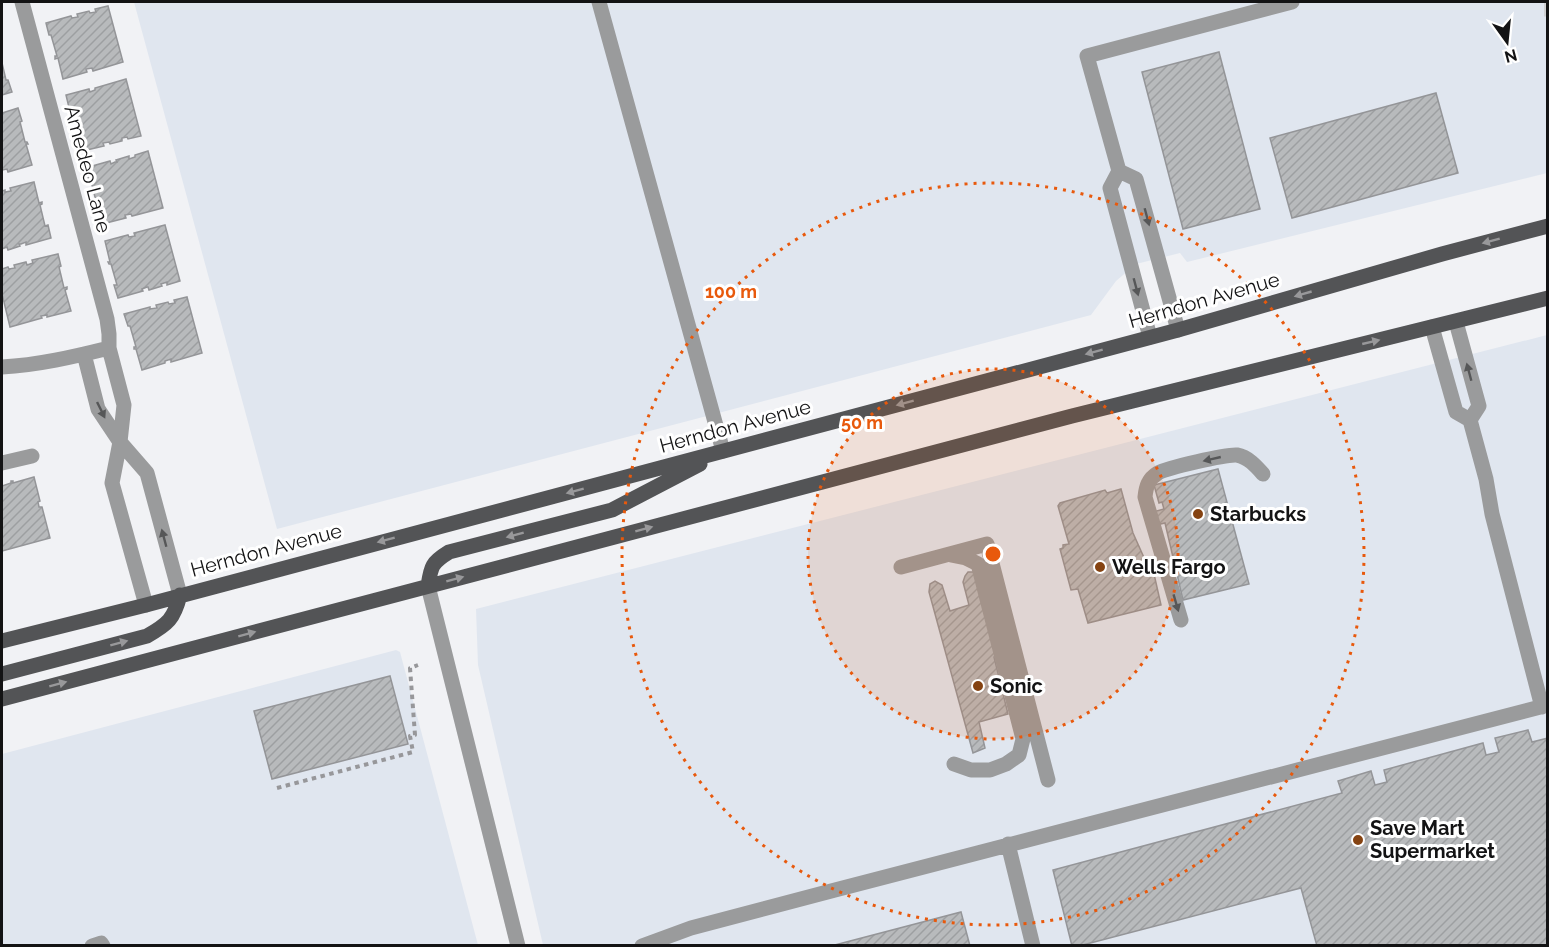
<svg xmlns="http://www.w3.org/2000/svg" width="1549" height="947" viewBox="0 0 1549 947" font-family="Raleway,sans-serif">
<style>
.built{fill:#e0e6ef}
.building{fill:url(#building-hatch);stroke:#949598;stroke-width:1.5}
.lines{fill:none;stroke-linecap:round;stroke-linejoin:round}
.minor-tunnel{stroke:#d0d1d3;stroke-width:15;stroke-dasharray:15 8;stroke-linecap:butt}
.path{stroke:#97979a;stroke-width:4;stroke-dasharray:4.5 4.5;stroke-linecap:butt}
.minor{stroke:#9a9b9c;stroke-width:15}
.major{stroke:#535456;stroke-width:15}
.oneway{fill:#565758}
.oneway2{fill:#98989a}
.ring{fill:none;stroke:#e8590c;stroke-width:3;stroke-dasharray:3 6}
.poi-dot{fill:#854312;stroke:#fff;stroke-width:2}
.labels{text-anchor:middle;stroke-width:6;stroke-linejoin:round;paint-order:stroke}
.street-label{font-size:20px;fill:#131314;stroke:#fff}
.poi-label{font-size:20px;font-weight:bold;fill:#131314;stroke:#fff;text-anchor:start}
.centre{fill:#e8590c;stroke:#fff;stroke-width:3}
.ring-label{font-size:18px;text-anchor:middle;font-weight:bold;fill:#e8590c;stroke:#fff;stroke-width:6;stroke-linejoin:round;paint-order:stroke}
</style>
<defs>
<pattern id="building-hatch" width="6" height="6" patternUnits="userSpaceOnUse" patternTransform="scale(1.5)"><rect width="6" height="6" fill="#b8babc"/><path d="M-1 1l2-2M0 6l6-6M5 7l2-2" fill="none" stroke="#9d9fa1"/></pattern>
</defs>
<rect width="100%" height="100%" fill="#f1f2f5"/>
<!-- built -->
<path class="built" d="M 134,2 L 1547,2 L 1547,173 L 1187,262 L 1180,253 L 1136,264 L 1116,281 L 1091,315 L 277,529 Z
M 1547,335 L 1547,945 L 543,945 L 478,665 L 476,609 Z
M 396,650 L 400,652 L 478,945 L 2,946 L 2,754 Z"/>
<!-- building -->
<path class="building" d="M 108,6 L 123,62 L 93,71 L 92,68 L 86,69 L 87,72 L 63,79 L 58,58 L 55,59 L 55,56 L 57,56 L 51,35 L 49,35 L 46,23 L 71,16 L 72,18 L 78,17 L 77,14 L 89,11 L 90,13 L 96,12 L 95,9 Z
M 1219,52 L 1260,209 L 1183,229 L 1142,72 Z
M 2,63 L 6,80 L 8,80 L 12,92 L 2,95 Z
M 126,79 L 141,136 L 128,139 L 127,137 L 122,138 L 122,141 L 110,144 L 109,142 L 103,143 L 104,146 L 78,152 L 75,140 L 77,139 L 72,118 L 70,119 L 69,117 L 71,116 L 66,95 L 89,89 L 90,92 L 95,90 L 95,88 Z
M 1436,93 L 1458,173 L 1292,218 L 1270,138 Z
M 18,108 L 22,121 L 20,122 L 25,142 L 27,142 L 28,144 L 26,144 L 32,165 L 8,172 L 7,169 L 2,170 L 2,173 L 2,113 Z
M 148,151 L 163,208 L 132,216 L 131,214 L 125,215 L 126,218 L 102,224 L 97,203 L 95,204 L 94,202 L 96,201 L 91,181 L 89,181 L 85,168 L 110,161 L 111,164 L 115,162 L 117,162 L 116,160 L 129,156 L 129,159 L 135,157 L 135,155 Z
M 34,182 L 39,203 L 42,202 L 42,204 L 40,205 L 45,226 L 48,225 L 51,238 L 26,245 L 26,242 L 21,244 L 19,244 L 20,246 L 8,250 L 7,247 L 2,249 L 2,191 L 5,190 L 5,192 L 11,191 L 10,188 Z
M 165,225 L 180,281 L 167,285 L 167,282 L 161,284 L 162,286 L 149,290 L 148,287 L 147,287 L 142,289 L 143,291 L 118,298 L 114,285 L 117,285 L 111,264 L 109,264 L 108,262 L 110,262 L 105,241 L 128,235 L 129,237 L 135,236 L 134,233 Z
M 58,254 L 61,266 L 59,267 L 64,288 L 67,287 L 67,289 L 65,290 L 71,311 L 47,317 L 47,315 L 41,316 L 42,318 L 10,327 L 2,294 L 2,269 L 8,267 L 9,269 L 15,268 L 14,265 L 26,262 L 27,265 L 33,263 L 32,260 Z
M 187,297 L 202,353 L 171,362 L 171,359 L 165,361 L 165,363 L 142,370 L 136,349 L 134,349 L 134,347 L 136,347 L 130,326 L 128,326 L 124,314 L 150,307 L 150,309 L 157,308 L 156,305 L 168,302 L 169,304 L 175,303 L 174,300 Z
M 1218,469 L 1249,584 L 1183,600 L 1165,523 L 1156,525 L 1153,512 L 1164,509 L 1162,502 L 1159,503 L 1154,485 Z
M 34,477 L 40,501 L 38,502 L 39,507 L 42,507 L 50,538 L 2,551 L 2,486 L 11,483 L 11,481 L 13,481 L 13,483 Z
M 1121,489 L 1133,533 L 1150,571 L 1154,574 L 1161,605 L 1088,623 L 1078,589 L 1071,590 L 1060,549 L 1063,548 L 1063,545 L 1069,544 L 1058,506 L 1060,503 L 1105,490 L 1107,493 Z
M 968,572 L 974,572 L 999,656 L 994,657 L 1008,714 L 979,722 L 985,748 L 973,753 L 929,592 L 930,584 L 935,581 L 942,585 L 950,611 L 969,605 L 963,582 L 965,576 Z
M 390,676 L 408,744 L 272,779 L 254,711 Z
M 1528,730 L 1532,742 L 1548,738 L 1548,946 L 1317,946 L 1301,888 L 1079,946 L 1072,946 L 1053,870 L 1342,793 L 1338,781 L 1371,771 L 1375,785 L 1387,782 L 1384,770 L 1483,743 L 1486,755 L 1499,752 L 1495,738 Z
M 961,912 L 970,946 L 831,946 Z"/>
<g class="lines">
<!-- minor-tunnel -->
<path class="minor-tunnel" d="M 1544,9 L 1548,9"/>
<!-- path -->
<path class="path" d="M 277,788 L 413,752 L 410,736 L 415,735 L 410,668 L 418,665"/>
<!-- minor -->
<path class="minor" d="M 599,2 L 723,451
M 1119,171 L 1136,179 L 1178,330
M 1456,322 L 1479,406 L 1470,420
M 1432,327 L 1456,412 L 1470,420 L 1486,479 L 1492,514 L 1542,707
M 1150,337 L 1110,188 L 1119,171 L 1087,56 L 1292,2
M 109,348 L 124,405 L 120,442 L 147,473 L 180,595
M 84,354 L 98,409 L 120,442 L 112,483 L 146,605
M 2,367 C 38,365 73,357 109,348 L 109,334 L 107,319 L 22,2
M 2,463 L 32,456
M 951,555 L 966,558 L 978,564 L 1023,739 L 1019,755 L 1006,764 L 990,770 L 971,770 L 954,764
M 901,567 L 987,544 L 1048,780
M 428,586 L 518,946
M 1181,620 L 1145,497 C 1146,487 1148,479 1158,473 C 1167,468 1226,454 1237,455 C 1248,457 1256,466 1263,474
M 1008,844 L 1033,946
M 92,946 L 101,943 L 103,946
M 642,946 L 691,928 L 835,890 L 1548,705"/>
<!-- major -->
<path class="major" d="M 428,586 C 431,567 431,563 449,552 L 612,510 L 700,464
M 2,641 L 146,605 L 1178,330 L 1442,254 L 1548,226
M 2,674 L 147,636 C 168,624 174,619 180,595
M 2,699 L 1072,416 L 1548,298"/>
</g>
<!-- one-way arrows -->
<defs><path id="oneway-solid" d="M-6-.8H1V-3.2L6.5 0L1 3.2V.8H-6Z" transform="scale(1.5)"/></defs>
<g class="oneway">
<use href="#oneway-solid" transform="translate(1147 217) rotate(75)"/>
<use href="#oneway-solid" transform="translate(1136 287) rotate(75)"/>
<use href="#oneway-solid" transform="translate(1469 372) rotate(-105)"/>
<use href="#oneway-solid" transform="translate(101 410) rotate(64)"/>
<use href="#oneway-solid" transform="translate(1212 459) rotate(167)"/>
<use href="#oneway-solid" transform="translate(164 538) rotate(-105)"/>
<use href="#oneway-solid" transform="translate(1176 603) rotate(74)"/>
</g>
<g class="oneway2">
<use href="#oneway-solid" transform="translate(1491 241) rotate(165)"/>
<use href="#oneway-solid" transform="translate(1303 294) rotate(164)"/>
<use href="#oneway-solid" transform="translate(1371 342) rotate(-13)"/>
<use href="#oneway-solid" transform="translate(1094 352) rotate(165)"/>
<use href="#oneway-solid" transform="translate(905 403) rotate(165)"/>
<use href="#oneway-solid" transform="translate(575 491) rotate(165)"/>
<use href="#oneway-solid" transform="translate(644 529) rotate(-15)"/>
<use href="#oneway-solid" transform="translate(515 535) rotate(165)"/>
<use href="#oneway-solid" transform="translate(386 540) rotate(165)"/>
<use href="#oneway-solid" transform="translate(455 579) rotate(-15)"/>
<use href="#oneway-solid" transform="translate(247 634) rotate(-15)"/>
<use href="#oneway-solid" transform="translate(119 643) rotate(-15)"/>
<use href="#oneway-solid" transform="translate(58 684) rotate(-15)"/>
</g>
<!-- distance rings -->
<circle cx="993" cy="554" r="185" fill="#e8590c" fill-opacity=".12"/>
<g class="ring">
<circle cx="993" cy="554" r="185"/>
<circle cx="993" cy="554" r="371"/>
</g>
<!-- markers -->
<g class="poi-dot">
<circle cx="1198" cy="514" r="6"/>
<circle cx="1100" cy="567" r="6"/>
<circle cx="978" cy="686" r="6"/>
<circle cx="1358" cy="840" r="6"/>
</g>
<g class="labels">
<!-- street labels -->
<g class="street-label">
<text transform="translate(88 169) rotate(75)" y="7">Amedeo Lane</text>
<text transform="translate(1204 300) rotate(-16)" y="7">Herndon Avenue</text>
<text transform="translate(735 426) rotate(-15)" y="7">Herndon Avenue</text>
<text transform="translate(266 550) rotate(-15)" y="7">Herndon Avenue</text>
</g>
<!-- poi labels -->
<g class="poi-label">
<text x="1210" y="521">Starbucks</text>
<text x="1112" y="574">Wells Fargo</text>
<text x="990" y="693">Sonic</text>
<text x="1370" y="835">Save Mart<tspan x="1370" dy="23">Supermarket</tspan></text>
</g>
</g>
<circle cx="993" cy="554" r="9" class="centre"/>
<g class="ring-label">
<text x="731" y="298">100 m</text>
<text x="862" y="429">50 m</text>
</g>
<!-- border -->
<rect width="1549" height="947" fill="none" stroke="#131314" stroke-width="6"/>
<!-- north arrow -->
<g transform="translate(1507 42) rotate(165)" stroke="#ffffff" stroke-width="4.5" paint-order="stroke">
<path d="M0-4.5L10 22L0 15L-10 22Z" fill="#131314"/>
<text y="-9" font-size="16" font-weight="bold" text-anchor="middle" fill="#131314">N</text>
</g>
</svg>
